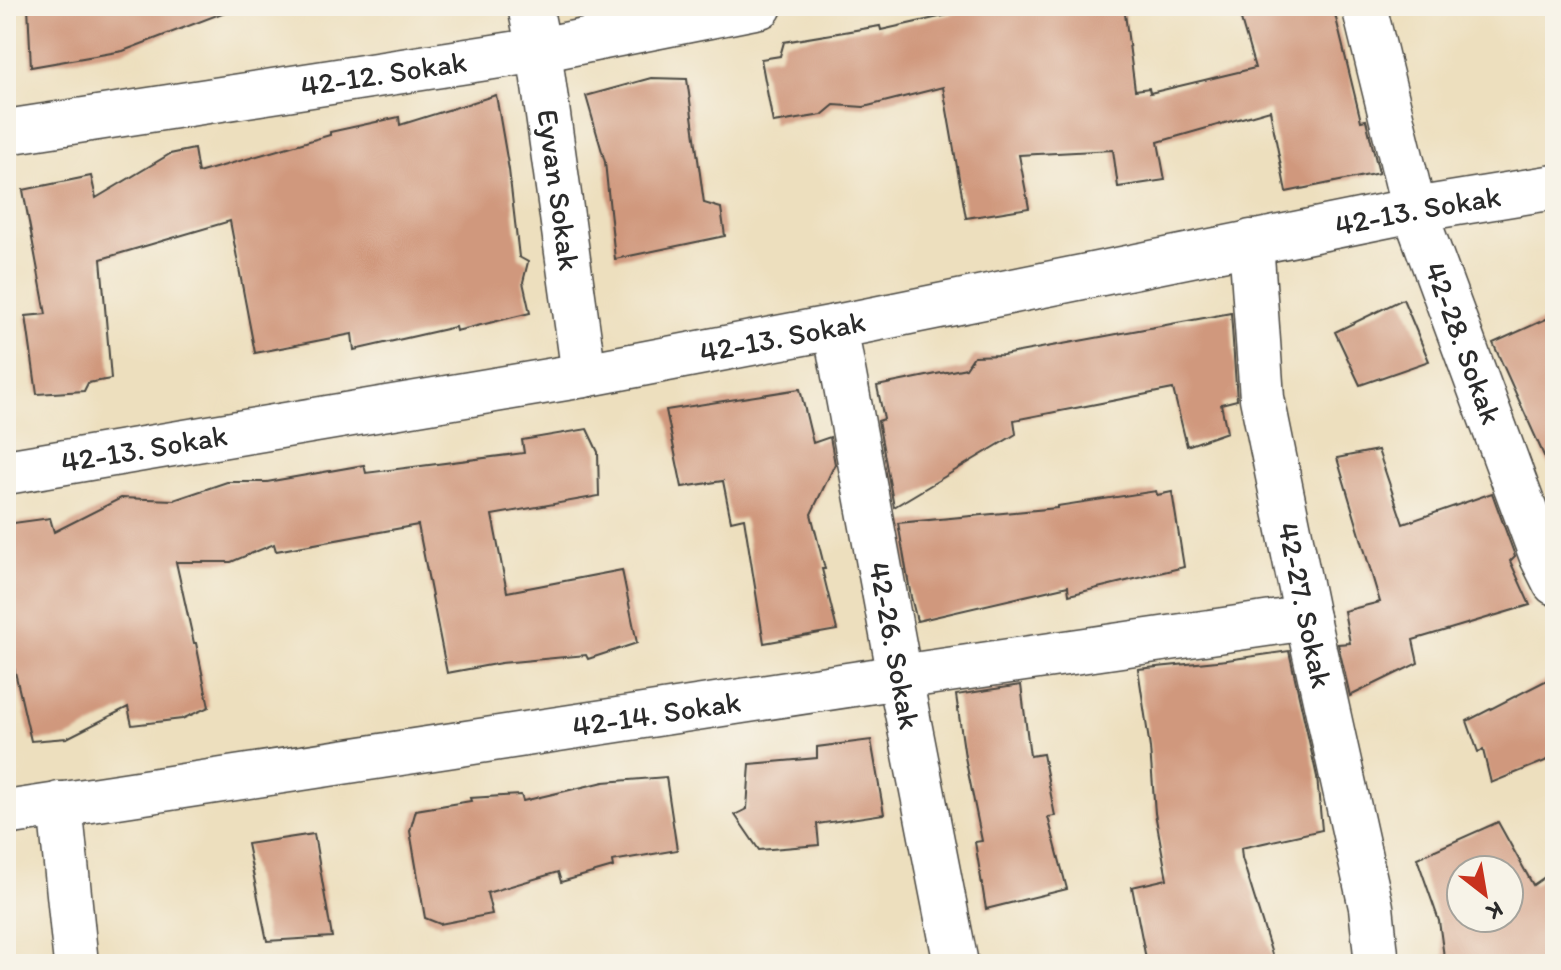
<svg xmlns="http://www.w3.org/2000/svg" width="1561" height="970" viewBox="0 0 1561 970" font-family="Itim,sans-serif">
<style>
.building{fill:#d0987d;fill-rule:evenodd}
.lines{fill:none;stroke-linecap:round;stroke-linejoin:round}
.minor-casing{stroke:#484641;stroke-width:47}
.minor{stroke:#fff;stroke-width:44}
.labels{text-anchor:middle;stroke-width:7;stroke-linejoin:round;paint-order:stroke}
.street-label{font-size:30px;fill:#2b2b2b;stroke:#f7f3e8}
</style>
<rect width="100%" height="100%" fill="#f7f3e8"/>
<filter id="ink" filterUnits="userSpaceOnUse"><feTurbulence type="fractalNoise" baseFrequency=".0125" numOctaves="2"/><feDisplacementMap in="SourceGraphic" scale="16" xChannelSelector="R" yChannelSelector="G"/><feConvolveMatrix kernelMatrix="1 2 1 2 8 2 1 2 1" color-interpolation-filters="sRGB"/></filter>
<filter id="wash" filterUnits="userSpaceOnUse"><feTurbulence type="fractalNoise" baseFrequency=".006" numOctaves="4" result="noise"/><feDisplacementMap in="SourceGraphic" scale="32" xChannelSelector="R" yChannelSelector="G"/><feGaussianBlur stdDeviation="1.8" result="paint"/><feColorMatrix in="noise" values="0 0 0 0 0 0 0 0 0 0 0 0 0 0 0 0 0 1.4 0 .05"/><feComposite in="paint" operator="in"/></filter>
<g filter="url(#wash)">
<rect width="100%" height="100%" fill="#eddfbe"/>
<g id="blocks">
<!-- building -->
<path class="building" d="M 28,6 L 232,6 L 233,9 L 123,51 L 31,67 Z
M 988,6 L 1124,6 L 1135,90 L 1149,88 L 1150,93 L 1255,68 L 1237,6 L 1333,6 L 1361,121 L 1366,120 L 1379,173 L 1286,192 L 1270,110 L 1158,142 L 1165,180 L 1118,187 L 1113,150 L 1019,155 L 1029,208 L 966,218 L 943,87 L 864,107 L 834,105 L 822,115 L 773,123 L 761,59 L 780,56 L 784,42 L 880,26 L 881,30 Z
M 651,78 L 687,79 L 704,203 L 721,208 L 725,236 L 615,259 L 605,162 L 586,96 Z
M 496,95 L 509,170 L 519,257 L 528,262 L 523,282 L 530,313 L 456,331 L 455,327 L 354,350 L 352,334 L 255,353 L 230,221 L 101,259 L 111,379 L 88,383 L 84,391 L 37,394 L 26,316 L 46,314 L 23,190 L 91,176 L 96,198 L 170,154 L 194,149 L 198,173 L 330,135 L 330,132 L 399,117 L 400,125 Z
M 1403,299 L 1429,361 L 1360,385 L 1335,332 Z
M 1231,313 L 1237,400 L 1221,404 L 1227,432 L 1187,446 L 1173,389 L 1014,420 L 1016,434 L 894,507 L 878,421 L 884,419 L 877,386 L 966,368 L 974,356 L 1003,355 Z
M 1555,315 L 1555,480 L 1493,343 Z
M 800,389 L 813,443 L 830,437 L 835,464 L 811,514 L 825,569 L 822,569 L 837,630 L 764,643 L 744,518 L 731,521 L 723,481 L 682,487 L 666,410 Z
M 587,429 L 598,452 L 599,496 L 492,515 L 507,592 L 622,570 L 637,643 L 588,659 L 586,655 L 501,663 L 447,673 L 418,525 L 276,551 L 274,544 L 231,562 L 176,562 L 194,643 L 196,643 L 209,707 L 182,719 L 132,725 L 128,707 L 67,738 L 31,741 L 6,633 L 6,524 L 50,518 L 54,532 L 121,498 L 174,500 L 227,482 L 267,482 L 364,465 L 366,473 L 524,453 L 522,440 Z
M 1378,450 L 1403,524 L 1492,493 L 1515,556 L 1510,561 L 1530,605 L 1413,640 L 1418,663 L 1350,696 L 1338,644 L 1350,643 L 1344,611 L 1380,602 L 1337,458 Z
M 1156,491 L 1157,495 L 1172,492 L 1184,567 L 1069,595 L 1068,586 L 917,621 L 911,597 L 898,523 L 1057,508 L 1057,506 Z
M 1289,651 L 1317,777 L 1322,830 L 1241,848 L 1242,858 L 1275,964 L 1147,964 L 1132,887 L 1167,879 L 1155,813 L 1150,748 L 1138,669 L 1227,660 Z
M 1555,676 L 1555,757 L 1491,783 L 1483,750 L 1478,752 L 1467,721 Z
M 1021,685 L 1030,756 L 1043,754 L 1055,816 L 1048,817 L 1067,889 L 986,909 L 975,842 L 982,841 L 965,757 L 956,695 Z
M 871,740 L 884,814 L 817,824 L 819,845 L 759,850 L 735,815 L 747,809 L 750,764 L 817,758 L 817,747 Z
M 666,777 L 677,850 L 612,861 L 613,867 L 561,882 L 558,872 L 487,893 L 492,914 L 440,924 L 425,918 L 410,831 L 416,810 L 471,801 L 470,798 L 521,795 L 523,801 L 604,782 Z
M 1498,822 L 1533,885 L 1555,870 L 1555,964 L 1445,964 L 1439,921 L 1417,858 ZM 1461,870 L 1509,870 L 1509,918 L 1461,918 Z
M 314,834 L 332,937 L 267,941 L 247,844 Z"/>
</g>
</g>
<g filter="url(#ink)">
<use href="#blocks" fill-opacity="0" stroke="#484641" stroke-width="2"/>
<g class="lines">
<defs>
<g id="minor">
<path id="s1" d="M 530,6 L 539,50 L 584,375"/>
<path id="s2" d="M 1364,6 L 1414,210 L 1542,557 L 1555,583"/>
<path id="s3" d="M 6,132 L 539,50 L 760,6"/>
<path id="s4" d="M 1251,242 L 1262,398 L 1307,618 L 1371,907 L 1377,964"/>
<path id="s5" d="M 835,327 L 900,677 L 956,964"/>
<path id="s6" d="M 6,472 L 584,375 L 835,327 L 1414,210 L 1555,187"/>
<path d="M 60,804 L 76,964"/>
<path id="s7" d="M 6,813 L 900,677 L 1307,618"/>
</g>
</defs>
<!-- minor casing -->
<use href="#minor" class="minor-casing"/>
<!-- minor -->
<use href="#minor" class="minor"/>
</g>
</g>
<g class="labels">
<!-- street labels -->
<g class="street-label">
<text dy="10" stroke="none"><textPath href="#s3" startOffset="382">42-12. Sokak</textPath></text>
<text dy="10" stroke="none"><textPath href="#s1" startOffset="186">Eyvan Sokak</textPath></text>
<text dy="10" stroke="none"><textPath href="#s6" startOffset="1436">42-13. Sokak</textPath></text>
<text dy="10" stroke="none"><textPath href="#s6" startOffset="788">42-13. Sokak</textPath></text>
<text dy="10" stroke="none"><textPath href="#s2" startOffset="352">42-28. Sokak</textPath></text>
<text dy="10" stroke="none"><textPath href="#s6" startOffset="140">42-13. Sokak</textPath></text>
<text dy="10" stroke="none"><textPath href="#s4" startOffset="368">42-27. Sokak</textPath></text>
<text dy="10" stroke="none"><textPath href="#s5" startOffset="324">42-26. Sokak</textPath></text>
<text dy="10" stroke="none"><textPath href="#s7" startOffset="658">42-14. Sokak</textPath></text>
</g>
</g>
<!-- margin -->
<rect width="1561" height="970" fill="none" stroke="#f7f3e8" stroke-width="32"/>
<!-- north arrow -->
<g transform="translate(1485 894) rotate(149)"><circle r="38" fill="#f7f3e8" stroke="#a5a39c" stroke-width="2"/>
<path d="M0-6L14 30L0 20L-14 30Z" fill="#c8321e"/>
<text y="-12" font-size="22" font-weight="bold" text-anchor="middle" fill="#2b2b2b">K</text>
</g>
</svg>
